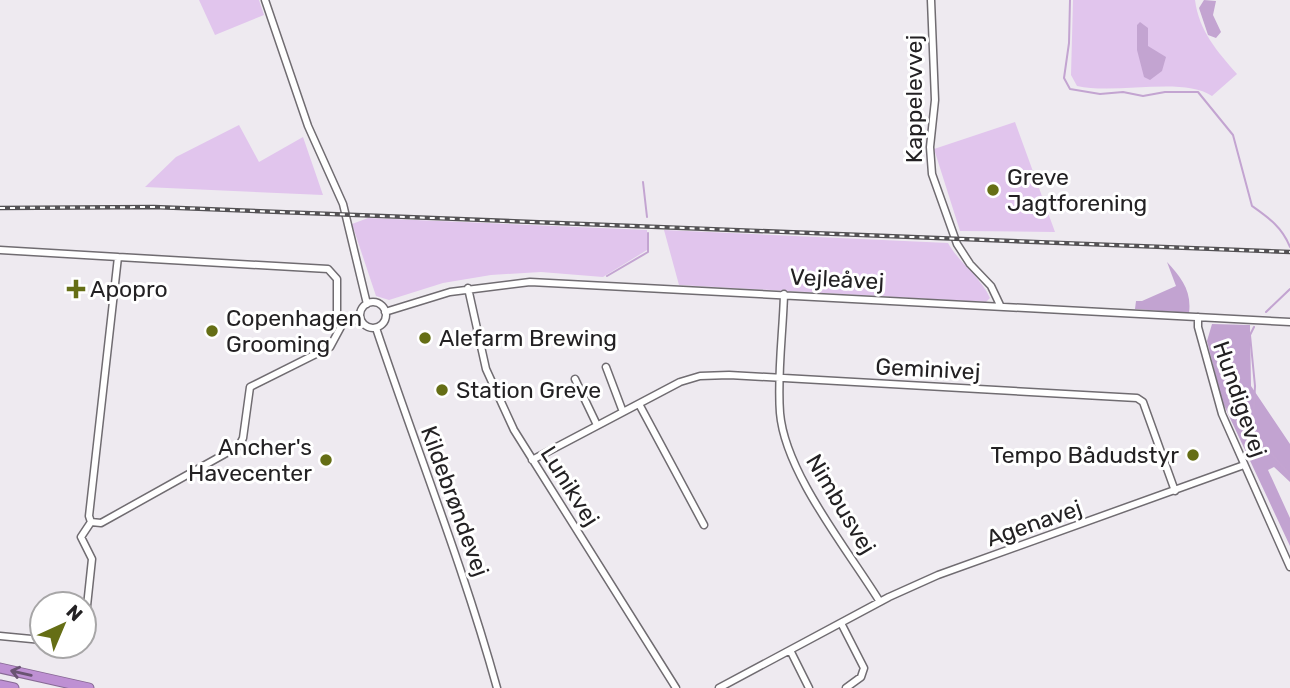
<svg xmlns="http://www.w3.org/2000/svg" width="1290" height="688" viewBox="0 0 1290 688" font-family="Rubik,sans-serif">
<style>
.green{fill:#e1c5ed}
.forest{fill:#c2a3d1}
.water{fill:#c3a4d1}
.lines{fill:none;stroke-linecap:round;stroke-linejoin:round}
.stream{stroke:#c3a4d1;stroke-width:2}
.minor-casing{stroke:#706c71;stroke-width:9}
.highway-casing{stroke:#886995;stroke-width:11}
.minor{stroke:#fff;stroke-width:6}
.highway{stroke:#be90d3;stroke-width:9}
.rail-casing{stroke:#535154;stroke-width:4.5}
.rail{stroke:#fff;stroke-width:2;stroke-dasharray:5;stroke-linecap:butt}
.oneway{stroke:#695372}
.poi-dot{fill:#656e15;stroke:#fff;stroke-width:2.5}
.labels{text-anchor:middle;stroke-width:6;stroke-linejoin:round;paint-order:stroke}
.street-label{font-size:23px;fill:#232123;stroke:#fff}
.poi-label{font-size:23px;fill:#232123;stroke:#fff;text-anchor:start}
</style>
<rect width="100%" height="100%" fill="#eeeaf0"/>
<!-- green -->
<path class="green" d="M 199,0 L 259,0 L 264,15 L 215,35 Z
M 1073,0 L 1195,0 C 1199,31 1217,51 1237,74 L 1212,96 C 1183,76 1116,95 1077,86 L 1071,75 Z
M 1015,122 L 1055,232 L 960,231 L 934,149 Z
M 239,125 L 259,162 L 303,137 L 323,195 L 145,187 L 176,157 Z
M 368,218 L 647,230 L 647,250 L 603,277 L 541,272 L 491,275 L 443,283 L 389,300 L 376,296 L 352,224 Z
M 664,230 L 948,243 C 960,264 980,276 990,298 L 986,302 L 679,285 Z"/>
<!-- forest -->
<path class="forest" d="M 1167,262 C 1181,277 1192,291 1189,313 L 1135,309 L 1136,301 L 1142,301 L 1176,286 Z
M 1212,324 L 1250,325 L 1251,386 L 1290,444 L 1290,482 L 1274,467 L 1268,470 L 1290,518 L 1290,546 L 1222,401 L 1207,341 Z"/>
<!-- water -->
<path class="water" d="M 1204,0 L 1216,1 L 1213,15 L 1221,32 L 1216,38 L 1208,35 L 1199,8 Z
M 1140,22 L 1148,28 L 1148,46 L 1166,57 L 1162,71 L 1150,80 L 1144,77 L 1137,50 L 1137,25 Z"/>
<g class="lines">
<!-- stream -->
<path class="stream" d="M 1070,0 L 1069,43 L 1064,78 L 1070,89 L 1100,94 L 1123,92 L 1143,96 L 1165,92 L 1198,92 L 1233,135 L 1252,206 C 1269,218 1282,227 1290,247
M 643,182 L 647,217
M 607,276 L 648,252 L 648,233
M 1266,312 L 1290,289
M 1254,327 L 1250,335 L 1255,386 L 1253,424 L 1257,437 L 1290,475"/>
<defs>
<path id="minor" d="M 265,0 L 308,126 L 343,204 L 367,304
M 931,0 L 935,100 L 930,147 L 932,174 L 957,244 L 970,264 L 991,286 L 1000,305
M 0,250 L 118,257
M 468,288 L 486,369 L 514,430 L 676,688
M 784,294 C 783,333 777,374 780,413 C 785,473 848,550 880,602
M360 315a13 13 0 1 1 26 0a13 13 0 1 1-26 0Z
M 385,312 L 450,292 L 530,282 L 1290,322
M 1198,317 L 1198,327 L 1222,414 L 1290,567
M 344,321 L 330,347 L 250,387 L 243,438 L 239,446 L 101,523 L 91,522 L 89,516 L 118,257 L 328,269 L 337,279 L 337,315 L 344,321 L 361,320
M 376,328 C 416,448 463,565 497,688
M 606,367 L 623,412
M 575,379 L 597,425
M 639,404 L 704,525
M 532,460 L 680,382 L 700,376 L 729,375 L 1137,398 L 1143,402 L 1175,491
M 841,623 L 864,668 L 861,677 L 846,688
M 84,634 L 92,559 L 81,537 L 91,522
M 0,636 L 42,640
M 790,650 L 809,688
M 719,688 L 889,597 L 938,575 L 1244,465"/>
<path id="highway" d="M 0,668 L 89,688
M 0,685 L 14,688"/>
</defs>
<!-- minor casing -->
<use href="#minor" class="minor-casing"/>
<!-- highway casing -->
<use href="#highway" class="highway-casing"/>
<!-- minor -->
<use href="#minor" class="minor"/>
<!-- highway -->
<use href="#highway" class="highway"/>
<defs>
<path id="rail" d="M 0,208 L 154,207 L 1290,252"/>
</defs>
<!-- rail casing -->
<use href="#rail" class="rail-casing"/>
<!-- rail -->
<use href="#rail" class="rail"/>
</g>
<!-- one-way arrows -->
<defs><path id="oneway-shaft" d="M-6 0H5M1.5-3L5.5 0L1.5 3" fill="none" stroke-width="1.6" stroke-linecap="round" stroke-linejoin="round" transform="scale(1.75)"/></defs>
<use class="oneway" href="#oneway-shaft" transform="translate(21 673) rotate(-167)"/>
<!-- markers -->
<g class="poi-dot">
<circle cx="993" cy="190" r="7"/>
<path d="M72.5 278.5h7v7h7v7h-7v7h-7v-7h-7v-7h7z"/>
<circle cx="212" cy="331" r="7"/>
<circle cx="425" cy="338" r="7"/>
<circle cx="442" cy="390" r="7"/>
<circle cx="1193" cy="455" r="7"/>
<circle cx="326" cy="460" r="7"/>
</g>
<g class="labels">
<!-- street labels -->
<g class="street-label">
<text transform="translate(914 99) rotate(-90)" y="8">Kappelevvej</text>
<text transform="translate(837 279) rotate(3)" y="8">Vejleåvej</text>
<text transform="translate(928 369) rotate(3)" y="8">Geminivej</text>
<text transform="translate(1240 399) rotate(71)" y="8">Hundigevej</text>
<text transform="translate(570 486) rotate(58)" y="8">Lunikvej</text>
<text transform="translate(455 501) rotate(70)" y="8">Kildebrøndevej</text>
<text transform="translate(841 504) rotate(59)" y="8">Nimbusvej</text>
<text transform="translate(1034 523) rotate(-19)" y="8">Agenavej</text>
</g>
<!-- poi labels -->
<g class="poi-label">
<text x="1007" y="185">Greve<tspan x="1007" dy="26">Jagtforening</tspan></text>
<text x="90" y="297">Apopro</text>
<text x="226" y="326">Copenhagen<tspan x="226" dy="26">Grooming</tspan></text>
<text x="439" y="346">Alefarm Brewing</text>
<text x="456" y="398">Station Greve</text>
<text x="312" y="455" text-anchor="end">Ancher's<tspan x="312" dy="26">Havecenter</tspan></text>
<text x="1179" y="463" text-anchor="end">Tempo Bådudstyr</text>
</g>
</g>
<!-- north arrow -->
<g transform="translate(63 625) rotate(44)"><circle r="33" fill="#ffffff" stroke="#a7a6a7" stroke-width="2"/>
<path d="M0-5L12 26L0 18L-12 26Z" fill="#656e15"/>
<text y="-10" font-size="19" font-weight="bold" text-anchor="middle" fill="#232123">N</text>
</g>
</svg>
